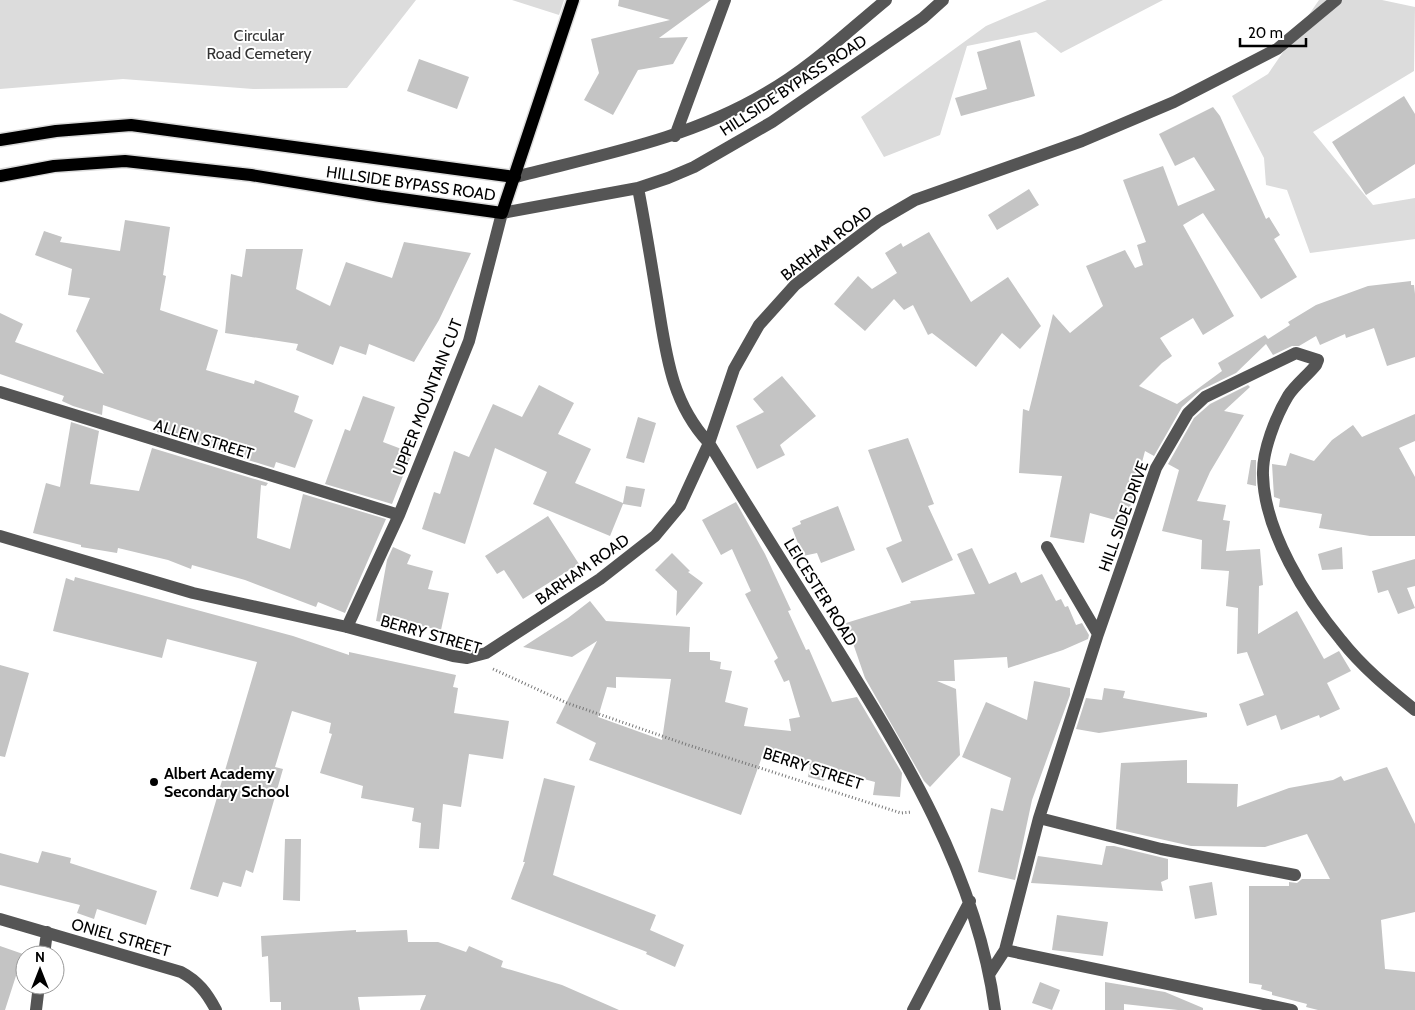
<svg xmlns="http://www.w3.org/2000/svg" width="1415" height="1010" viewBox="0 0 1415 1010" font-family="Cabin,sans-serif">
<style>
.green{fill:#dcdcdc}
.building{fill:#c4c4c4;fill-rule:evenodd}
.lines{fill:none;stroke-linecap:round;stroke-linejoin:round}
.major-casing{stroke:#dbdbdb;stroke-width:15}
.path{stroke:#777;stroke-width:3;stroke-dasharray:1 2.5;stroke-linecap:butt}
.minor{stroke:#555;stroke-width:12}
.major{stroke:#000;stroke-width:12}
.poi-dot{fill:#000;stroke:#fff;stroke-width:2}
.labels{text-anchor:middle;stroke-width:4;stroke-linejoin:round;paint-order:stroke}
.park-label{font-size:16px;fill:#333;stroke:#fff}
.street-label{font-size:16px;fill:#000;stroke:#fff}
.poi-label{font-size:16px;font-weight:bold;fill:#000;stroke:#fff;text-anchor:start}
</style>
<rect width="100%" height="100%" fill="#fff"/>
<!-- green -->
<path class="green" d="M 0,0 L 416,0 L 347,88 L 253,89 L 123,79 L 0,89 Z
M 512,0 L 564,0 L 559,15 Z
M 1047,0 L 1163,0 L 1061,53 L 1036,32 L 967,46 L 940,135 L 884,157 L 861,117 L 986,26 Z
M 1319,0 L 1382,0 L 1415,7 L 1414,71 L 1313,132 L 1373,205 L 1415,198 L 1415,239 L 1310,253 L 1287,190 L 1266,185 L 1264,158 L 1232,96 L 1268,74 Z"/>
<!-- building -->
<path class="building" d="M 619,0 L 711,0 L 659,38 L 688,37 L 673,64 L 638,70 L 613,115 L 584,100 L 599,73 L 591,39 L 670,20 L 618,6 Z
M 1020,40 L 1035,96 L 961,116 L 955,98 L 987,89 L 977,52 Z
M 419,59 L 469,77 L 457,109 L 407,91 Z
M 1404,96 L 1415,114 L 1415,164 L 1366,195 L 1332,142 Z
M 1213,107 L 1220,116 L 1266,219 L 1269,217 L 1280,235 L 1274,239 L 1297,277 L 1261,299 L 1203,213 L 1183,225 L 1234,316 L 1203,335 L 1193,318 L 1160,338 L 1172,356 L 1162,363 L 1139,386 L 1177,404 L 1222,371 L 1218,363 L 1265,335 L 1268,339 L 1290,325 L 1288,322 L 1316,305 L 1368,286 L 1411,281 L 1411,285 L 1414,285 L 1415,294 L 1415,357 L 1387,366 L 1374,328 L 1346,338 L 1345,334 L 1320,345 L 1316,336 L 1299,346 L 1292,346 L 1273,355 L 1266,344 L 1236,373 L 1201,390 L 1182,407 L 1154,456 L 1145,451 L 1126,523 L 1090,513 L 1084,543 L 1050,537 L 1062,476 L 1019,473 L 1023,409 L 1029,411 L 1053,314 L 1070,333 L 1103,306 L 1086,266 L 1125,250 L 1135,268 L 1143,265 L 1137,245 L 1146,242 L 1123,180 L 1163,166 L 1178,206 L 1215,190 L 1194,157 L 1175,166 L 1159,134 Z
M 1029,189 L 1039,205 L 997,230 L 988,215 Z
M 125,220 L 170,227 L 163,275 L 166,276 L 160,310 L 218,330 L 206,370 L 254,384 L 255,380 L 299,396 L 294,412 L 313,420 L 295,468 L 276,462 L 274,468 L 157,432 L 160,424 L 103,405 L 102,415 L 73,406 L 62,401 L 64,396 L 0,374 L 0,313 L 23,324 L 15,342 L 104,374 L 76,331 L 90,298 L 68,295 L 72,269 L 35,255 L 44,231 L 62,237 L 60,242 L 120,251 Z
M 929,232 L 971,302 L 1008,277 L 1041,326 L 1020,349 L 1002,333 L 976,367 L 932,333 L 928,335 L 913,305 L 904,310 L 894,299 L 865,331 L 834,304 L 858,276 L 872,289 L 897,273 L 885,253 L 901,243 L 903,247 Z
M 404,242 L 471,253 L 439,320 L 414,362 L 369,344 L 366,355 L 340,346 L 333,365 L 296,350 L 298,344 L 225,333 L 231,274 L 242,277 L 246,249 L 303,249 L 296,289 L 330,306 L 346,262 L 392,278 Z
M 782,376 L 816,416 L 780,445 L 785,455 L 757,469 L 736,426 L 764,412 L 753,399 Z
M 539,385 L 574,403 L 558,434 L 591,449 L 575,483 L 623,503 L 626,486 L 645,489 L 641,507 L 623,504 L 610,536 L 533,504 L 547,472 L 495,448 L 465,544 L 422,529 L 434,492 L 440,494 L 454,451 L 469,457 L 493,404 L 522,417 Z
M 1248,385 L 1250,387 L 1224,411 L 1244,415 L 1210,472 L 1197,501 L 1226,505 L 1223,520 L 1230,521 L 1226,551 L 1260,549 L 1263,585 L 1259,586 L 1258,634 L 1297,611 L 1324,659 L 1339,651 L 1351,671 L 1327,683 L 1340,709 L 1320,718 L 1319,715 L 1281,730 L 1276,715 L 1247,726 L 1239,704 L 1264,695 L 1247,652 L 1237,654 L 1238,608 L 1226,606 L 1229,571 L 1201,569 L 1202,540 L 1162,531 L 1179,470 L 1168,464 L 1194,418 L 1210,404 Z
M 363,396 L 395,407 L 383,442 L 412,453 L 392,504 L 325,484 L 345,429 L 350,431 Z
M 1415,414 L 1415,441 L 1399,448 L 1415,477 L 1415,536 L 1370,536 L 1319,528 L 1322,514 L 1279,507 L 1280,499 L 1274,497 L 1272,464 L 1286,466 L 1290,453 L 1314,461 L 1332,440 L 1353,425 L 1362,437 Z
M 638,417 L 656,423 L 644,463 L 626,458 Z
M 71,422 L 99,431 L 90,484 L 139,491 L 152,448 L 268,483 L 266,486 L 261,485 L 257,538 L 290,549 L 303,494 L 386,519 L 345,613 L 318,602 L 316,607 L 245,580 L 192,565 L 191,569 L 168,560 L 118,548 L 117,553 L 81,547 L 81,545 L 33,533 L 46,483 L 60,487 Z
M 908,438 L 934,504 L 928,506 L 953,560 L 902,583 L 886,548 L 902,541 L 868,450 Z
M 1251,460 L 1256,460 L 1256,486 L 1247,484 Z
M 736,502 L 765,554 L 791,610 L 788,611 L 806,650 L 809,649 L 832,702 L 857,697 L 902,773 L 900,797 L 873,795 L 875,782 L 827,769 L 824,781 L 808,777 L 810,765 L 763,754 L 741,815 L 589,760 L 596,743 L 556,723 L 597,641 L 572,657 L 523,647 L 568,618 L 590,601 L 606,621 L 690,627 L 689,652 L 710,652 L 710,660 L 721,662 L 720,669 L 732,671 L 725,702 L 748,708 L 744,726 L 791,731 L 789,719 L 800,717 L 789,680 L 784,682 L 774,661 L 778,658 L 745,594 L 751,591 L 732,549 L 721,555 L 702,520 ZM 616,677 L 671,679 L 662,740 L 598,717 L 607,687 L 616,688 Z
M 838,506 L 855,550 L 821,563 L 817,553 L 803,556 L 792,528 L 801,524 L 800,521 Z
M 548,516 L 579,564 L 523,599 L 504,570 L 497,574 L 485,556 Z
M 393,547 L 411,555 L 407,564 L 433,571 L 428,589 L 449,593 L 441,630 L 394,621 L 393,624 L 376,621 L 387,560 Z
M 1342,547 L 1343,569 L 1322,570 L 1318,554 Z
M 972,548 L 989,584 L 1016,572 L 1021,583 L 1042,574 L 1056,601 L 1061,599 L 1065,607 L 1068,606 L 1076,625 L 1082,623 L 1089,635 L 1088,639 L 1063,650 L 1008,668 L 1007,657 L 954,660 L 955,681 L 937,681 L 956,689 L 960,755 L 930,787 L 924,781 L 865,678 L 846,623 L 911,603 L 910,601 L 975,594 L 957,554 Z
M 672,553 L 690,571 L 688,572 L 703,583 L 676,616 L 677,591 L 655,570 Z
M 1415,559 L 1415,586 L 1407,588 L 1415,608 L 1398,614 L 1388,590 L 1378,593 L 1372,571 Z
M 75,577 L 293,636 L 349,655 L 349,652 L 456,675 L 453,687 L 458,688 L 454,713 L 509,721 L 503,759 L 469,754 L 461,807 L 443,804 L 439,849 L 419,848 L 421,823 L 412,821 L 414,808 L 361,798 L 363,786 L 320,773 L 332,734 L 329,733 L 331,723 L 292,711 L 275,767 L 283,769 L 253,873 L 246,870 L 241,887 L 223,882 L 218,897 L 190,889 L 257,662 L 167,639 L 162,658 L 53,631 L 66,578 L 74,581 Z
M 0,665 L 29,673 L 5,757 L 0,756 Z
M 1034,681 L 1070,688 L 1070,695 L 1032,800 L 1015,880 L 978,872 L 991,808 L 1003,811 L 1011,778 L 962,757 L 986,702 L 1027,720 Z
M 1104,688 L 1125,691 L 1123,698 L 1207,713 L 1207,717 L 1099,733 L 1076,729 L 1086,698 L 1102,700 Z
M 1187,760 L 1187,783 L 1238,784 L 1237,807 L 1289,788 L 1333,780 L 1341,776 L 1344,781 L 1387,767 L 1415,824 L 1415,912 L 1381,920 L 1385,969 L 1415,972 L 1415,1010 L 1318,1010 L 1306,1007 L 1307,1004 L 1272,995 L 1272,992 L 1261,989 L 1262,985 L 1249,983 L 1249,886 L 1289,886 L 1289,882 L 1297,883 L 1302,879 L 1330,879 L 1307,834 L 1265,847 L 1191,846 L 1116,829 L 1121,763 Z
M 544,778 L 575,786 L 553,875 L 656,915 L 650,930 L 684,945 L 675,967 L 646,954 L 647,952 L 511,899 L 525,862 L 523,862 Z
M 285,839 L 301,839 L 300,901 L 283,900 Z
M 1106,846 L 1114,846 L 1168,859 L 1168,879 L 1161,882 L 1163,891 L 1031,883 L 1038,856 L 1102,865 Z
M 42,851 L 71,858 L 70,863 L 157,891 L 146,925 L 97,909 L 94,919 L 77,913 L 80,905 L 0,885 L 0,853 L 38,863 Z
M 1212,882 L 1217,915 L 1195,919 L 1189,886 Z
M 1057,915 L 1108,922 L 1103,956 L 1052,950 Z
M 356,930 L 356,932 L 407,930 L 408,942 L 438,942 L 466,952 L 469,946 L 503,961 L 501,967 L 562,985 L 619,1010 L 420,1010 L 426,995 L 358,997 L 360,1010 L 281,1010 L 281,1002 L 270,1002 L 268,956 L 262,957 L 261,936 Z
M 0,946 L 23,954 L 5,1010 L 0,1010 Z
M 1040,982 L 1060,990 L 1052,1010 L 1032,1003 Z
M 1105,982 L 1165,992 L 1203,1008 L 1203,1010 L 1178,1010 L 1124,1004 L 1124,1010 L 1105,1010 Z"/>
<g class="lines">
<defs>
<path id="major" d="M 0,140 L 56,131 L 131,125 L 515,177
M 0,176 L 54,166 L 125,161 L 251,175 L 380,196 L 502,213 L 573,0"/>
</defs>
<!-- major casing -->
<use href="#major" class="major-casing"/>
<!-- path -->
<path class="path" d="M 493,669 L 567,703 L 685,744 L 901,813 L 912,812"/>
<!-- minor -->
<path class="minor" d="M 675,136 L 725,0
M 515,177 C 600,155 689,139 766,93 C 810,68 847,32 886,0
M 638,188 C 645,224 651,261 657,298 C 666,352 670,401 709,443 C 749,509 790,574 831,639 C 903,754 977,874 995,1010
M 0,392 L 399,515
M 0,536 L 193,593 L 347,627 L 453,656 L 467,658 L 486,653 L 600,579 L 655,536 L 680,506 L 709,443 L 734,369 L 759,325 L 795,285 L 822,264 L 879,221 L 915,200 L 1082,141 L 1174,102 L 1277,49 L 1336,0
M 1047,547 L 1098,634
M 347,627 L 399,515 L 469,341 L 502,213 L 638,188 L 668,178 L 694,167 L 772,122 L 923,18 L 943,0
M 1039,818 L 1161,849 L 1295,875
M 0,919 L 181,972 C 198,981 207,993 216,1010
M 1005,950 L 1292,1010
M 44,955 L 47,932
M 990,973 L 1005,950 L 1039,818 L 1098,634 L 1156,468 L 1188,413 L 1205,397 L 1296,353 L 1318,360 L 1316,365 C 1308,375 1295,385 1288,396 C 1276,416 1262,451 1263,475 C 1264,531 1306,598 1341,640 C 1362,667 1389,689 1415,710
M 36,1010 L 39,985
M 913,1010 L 970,901"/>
<!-- major -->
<use href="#major" class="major"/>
</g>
<!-- markers -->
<circle class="poi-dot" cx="154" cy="782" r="5"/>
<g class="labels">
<!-- park labels -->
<g class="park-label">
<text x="259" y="41">Circular<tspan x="259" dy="18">Road Cemetery</tspan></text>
</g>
<!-- street labels -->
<g class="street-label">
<text transform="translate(793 85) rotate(-33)" y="6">HILLSIDE BYPASS ROAD</text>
<text transform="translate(411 183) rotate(8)" y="6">HILLSIDE BYPASS ROAD</text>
<text transform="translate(826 243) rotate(-38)" y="6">BARHAM ROAD</text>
<text transform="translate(427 397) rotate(-69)" y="6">UPPER MOUNTAIN CUT</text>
<text transform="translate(204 439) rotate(17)" y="6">ALLEN STREET</text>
<text transform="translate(1123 516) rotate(-70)" y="6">HILL SIDE DRIVE</text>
<text transform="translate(582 569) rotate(-35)" y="6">BARHAM ROAD</text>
<text transform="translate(821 592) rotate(58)" y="6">LEICESTER ROAD</text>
<text transform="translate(431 634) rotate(16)" y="6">BERRY STREET</text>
<text transform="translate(813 768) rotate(18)" y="6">BERRY STREET</text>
<text transform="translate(121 937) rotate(16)" y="6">ONIEL STREET</text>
</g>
<!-- poi labels -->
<g class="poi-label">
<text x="164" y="779">Albert Academy<tspan x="164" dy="18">Secondary School</tspan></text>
</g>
</g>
<!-- north arrow -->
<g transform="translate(40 970)"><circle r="24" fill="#ffffff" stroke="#999999"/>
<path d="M0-4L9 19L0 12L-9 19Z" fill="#000000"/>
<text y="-8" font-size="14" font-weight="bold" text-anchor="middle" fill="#000000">N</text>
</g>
<!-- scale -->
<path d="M1240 38v8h66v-8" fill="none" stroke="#000000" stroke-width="2.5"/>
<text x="1248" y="38" font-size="15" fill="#000000" stroke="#ffffff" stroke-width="4" paint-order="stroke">20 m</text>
</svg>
